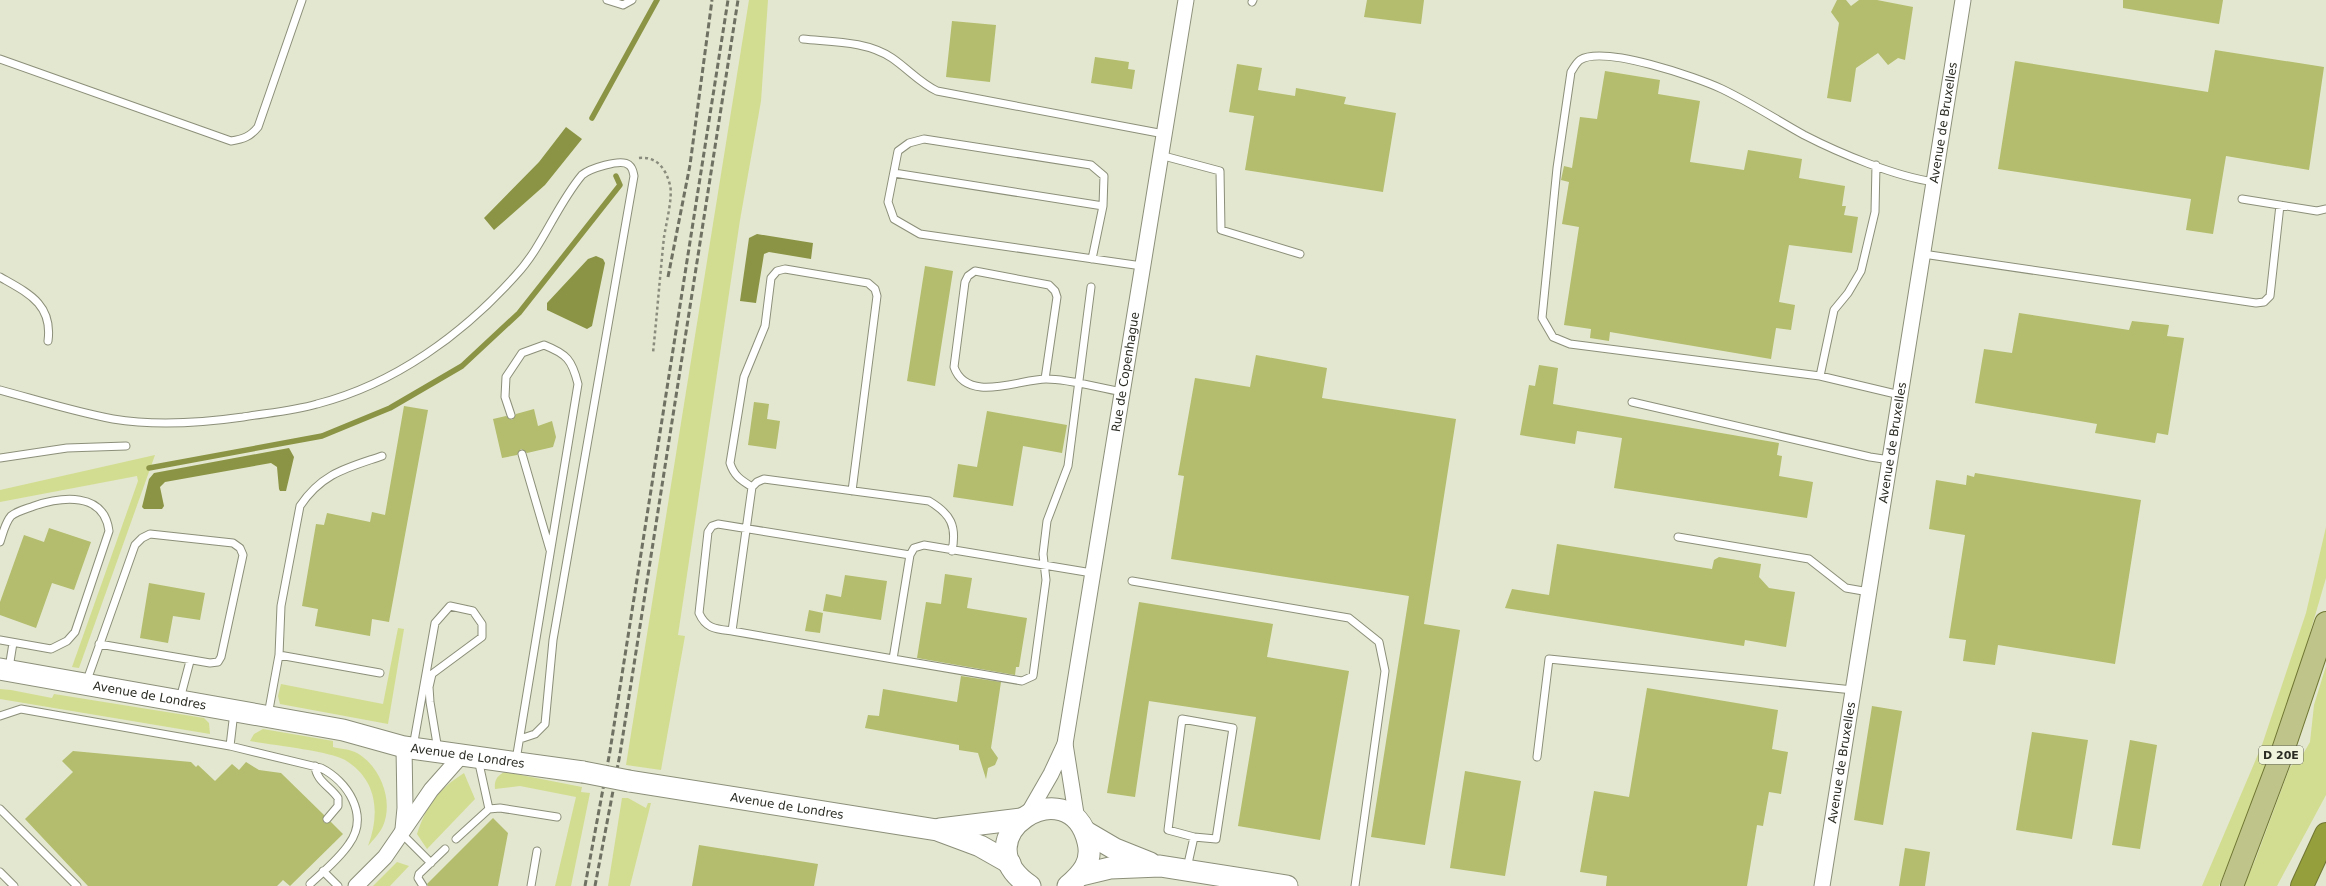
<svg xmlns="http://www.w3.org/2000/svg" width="2326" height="886" viewBox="0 0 2326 886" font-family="'DejaVu Sans',sans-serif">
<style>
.green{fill:#d3dd91}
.water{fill:#8b9445}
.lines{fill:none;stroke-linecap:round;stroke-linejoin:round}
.stream{stroke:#8b9445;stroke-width:5.5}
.building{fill:#b3bd6d}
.lane-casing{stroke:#8c8f79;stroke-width:9}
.street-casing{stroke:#8c8f79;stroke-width:17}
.secondary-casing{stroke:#8c8f79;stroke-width:23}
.primary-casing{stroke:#707633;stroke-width:24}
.highway-casing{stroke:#707633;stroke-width:24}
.path{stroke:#898c7c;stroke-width:2.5;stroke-dasharray:3 3;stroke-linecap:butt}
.lane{stroke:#fff;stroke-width:7}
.street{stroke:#fff;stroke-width:15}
.secondary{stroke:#fff;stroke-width:21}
.primary{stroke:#bfc58a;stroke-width:22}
.highway{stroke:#959f3c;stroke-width:22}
.rail{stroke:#6f7163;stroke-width:3;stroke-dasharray:6 3;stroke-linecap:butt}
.secondary-bridge-casing{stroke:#8c8f79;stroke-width:23;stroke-linecap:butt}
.secondary-bridge{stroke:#fff;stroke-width:21}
.labels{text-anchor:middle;stroke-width:3.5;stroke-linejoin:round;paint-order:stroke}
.shield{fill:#f0f4dc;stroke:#65675a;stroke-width:1}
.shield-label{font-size:11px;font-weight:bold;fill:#2a2b23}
.street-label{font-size:12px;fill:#2a2b23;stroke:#f0f4dc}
</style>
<rect width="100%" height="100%" fill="#e3e7cf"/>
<!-- green -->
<path class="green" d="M 749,0 L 768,0 L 761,101 L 740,220 L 678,635 L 685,636 L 661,770 L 626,765 Z
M 155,455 L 79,668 L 72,667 L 138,481 L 137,476 L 0,502 L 0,490 Z
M 2326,527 L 2326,578 L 2303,657 L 2260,786 L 2219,886 L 2202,886 L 2262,745 L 2306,613 Z
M 398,628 L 404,629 L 388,724 L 280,704 L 278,696 L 281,684 L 383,704 Z
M 2326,666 L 2326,795 L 2277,886 L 2244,886 L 2256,858 L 2290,767 L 2303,754 L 2310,742 L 2314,705 Z
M 0,689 L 11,690 L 52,698 L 54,694 L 204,718 L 209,723 L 210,734 L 0,699 Z
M 263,729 L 333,741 L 333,747 C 340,749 350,749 357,753 C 380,766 394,800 383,826 C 380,833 373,840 368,846 C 380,814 378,780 345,760 C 330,751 271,745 250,741 L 254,734 Z
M 505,772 L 582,787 L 581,792 L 590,793 L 571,886 L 555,886 L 576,797 L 520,786 L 495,789 C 494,781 497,775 505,772 Z
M 464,773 L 475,799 L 427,849 L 417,834 C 427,804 438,790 464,773 Z
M 622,798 L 628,798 L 646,808 L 648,803 L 651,803 L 630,886 L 608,886 Z
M 397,862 L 409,866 L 390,886 L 373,886 Z"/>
<!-- water -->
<path class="water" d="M 566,127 L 582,139 L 545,185 L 494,230 L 484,218 L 539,162 Z
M 757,234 L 813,243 L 811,259 L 769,252 L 764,254 L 756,303 L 740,301 L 749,238 Z
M 596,256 L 603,259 L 605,263 L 592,326 L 587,329 L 547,310 L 547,303 L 588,259 Z
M 289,448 L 294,457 L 286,491 L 280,491 L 279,489 L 277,467 L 271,463 L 165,482 L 160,487 L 164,506 L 162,509 L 144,509 L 142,507 L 149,479 L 154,473 Z"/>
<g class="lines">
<!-- stream -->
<path class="stream" d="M 592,118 L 657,0
M 149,468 L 322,436 L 390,408 L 462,366 L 519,313 L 620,185 L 616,176"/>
</g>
<!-- building -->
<path class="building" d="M 1367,0 L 1424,0 L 1421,24 L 1364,17 Z
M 1837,0 L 1846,0 L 1851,6 L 1859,0 L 1877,0 L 1913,7 L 1905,60 L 1898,58 L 1888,65 L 1878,53 L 1856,68 L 1851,102 L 1827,98 L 1839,23 L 1831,12 Z
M 2123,0 L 2223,0 L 2219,24 L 2123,8 Z
M 952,21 L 996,25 L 990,82 L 946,77 Z
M 2215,50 L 2324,67 L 2309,170 L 2226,156 L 2213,234 L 2186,230 L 2191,199 L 1998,169 L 2015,61 L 2208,92 Z
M 1095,57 L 1129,62 L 1128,69 L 1135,70 L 1132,89 L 1091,83 Z
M 1237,64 L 1262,68 L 1258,90 L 1295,96 L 1296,88 L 1346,97 L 1344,104 L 1396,113 L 1383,192 L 1245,170 L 1254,116 L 1229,112 Z
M 1605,71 L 1660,80 L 1658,94 L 1700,101 L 1690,162 L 1744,170 L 1748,150 L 1802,159 L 1799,178 L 1845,186 L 1842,206 L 1846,206 L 1844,215 L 1858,217 L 1852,253 L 1789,245 L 1779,302 L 1795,305 L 1791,330 L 1776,328 L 1771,359 L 1610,332 L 1609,341 L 1590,338 L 1591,329 L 1564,325 L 1579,227 L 1562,224 L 1569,182 L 1561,180 L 1564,166 L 1572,168 L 1580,117 L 1597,119 Z
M 925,266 L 953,271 L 935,386 L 907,381 Z
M 2019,313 L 2129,330 L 2132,321 L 2169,325 L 2167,336 L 2184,338 L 2168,435 L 2157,433 L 2155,443 L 2095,433 L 2097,424 L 1975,403 L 1984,349 L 2012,353 Z
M 1256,355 L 1327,368 L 1322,398 L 1456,419 L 1424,624 L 1460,630 L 1425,845 L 1371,837 L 1409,596 L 1171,559 L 1184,476 L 1178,475 L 1195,378 L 1250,387 Z
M 1539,365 L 1558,368 L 1553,404 L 1779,443 L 1777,455 L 1782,456 L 1779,476 L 1813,482 L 1807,518 L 1614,488 L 1622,438 L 1577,431 L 1575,444 L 1520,435 L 1529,385 L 1535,386 Z
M 754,402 L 769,404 L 767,419 L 780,421 L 776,449 L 748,445 Z
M 404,406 L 428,410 L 389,622 L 372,619 L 370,636 L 315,626 L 318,609 L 302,606 L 316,524 L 324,525 L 327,513 L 370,522 L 372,512 L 385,515 Z
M 534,409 L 538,426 L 552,421 L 556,437 L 553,447 L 527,453 L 521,449 L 517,455 L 502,458 L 493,419 L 506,416 L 512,420 L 516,414 Z
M 987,411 L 1067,425 L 1062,453 L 1023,446 L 1013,506 L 953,497 L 958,464 L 977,467 Z
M 1975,473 L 2141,500 L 2115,664 L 1998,645 L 1995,665 L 1963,661 L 1966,640 L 1949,638 L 1965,535 L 1929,529 L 1936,480 L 1966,485 L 1967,475 L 1974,477 Z
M 49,528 L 91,542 L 74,590 L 52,583 L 36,628 L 0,615 L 0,602 L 24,535 L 44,542 Z
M 1557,544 L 1712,569 L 1714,560 L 1719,557 L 1761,564 L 1759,577 L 1769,588 L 1795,592 L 1786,647 L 1745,640 L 1744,646 L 1505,608 L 1512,589 L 1549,595 Z
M 945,574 L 972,578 L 967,608 L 1027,618 L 1019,667 L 1016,667 L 1015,675 L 917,658 L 926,602 L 941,604 Z
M 845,575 L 887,581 L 881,620 L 823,611 L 826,594 L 841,597 Z
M 149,583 L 205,593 L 200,620 L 173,616 L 168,643 L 140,638 Z
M 1139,602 L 1273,624 L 1267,657 L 1349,671 L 1320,840 L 1238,826 L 1256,717 L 1149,701 L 1135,797 L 1107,793 Z
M 809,610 L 823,613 L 820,633 L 805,631 Z
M 961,676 L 1001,682 L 991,748 L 998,758 L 995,765 L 988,768 L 986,779 L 978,753 L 959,750 L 959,745 L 865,728 L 868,715 L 879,716 L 883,689 L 957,702 Z
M 1647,688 L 1778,710 L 1772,749 L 1788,752 L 1781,794 L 1769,792 L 1763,826 L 1757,825 L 1747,886 L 1606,886 L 1607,876 L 1580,872 L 1594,791 L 1629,797 Z
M 1872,706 L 1902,711 L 1883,825 L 1854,820 Z
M 2032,732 L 2088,740 L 2072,839 L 2016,830 Z
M 2130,740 L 2157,745 L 2140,849 L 2112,845 Z
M 73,751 L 191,762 L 196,767 L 198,765 L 215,781 L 232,764 L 239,770 L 246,762 L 259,770 L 281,773 L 324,815 L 324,823 L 331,822 L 343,834 L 290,886 L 283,880 L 277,886 L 88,886 L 25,819 L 73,772 L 62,761 Z
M 1465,771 L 1521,781 L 1505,876 L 1450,868 Z
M 493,818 L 508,833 L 498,886 L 428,886 L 427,884 Z
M 699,845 L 818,864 L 814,886 L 692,886 Z
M 1905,848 L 1930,852 L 1925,886 L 1899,886 Z"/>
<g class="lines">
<defs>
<path id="lane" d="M 607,0 L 623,5 L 632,0
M 1252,2 L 1253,0
M 803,39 C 833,42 867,41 892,58 C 908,69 920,83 937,91 L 1164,134
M 0,59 L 231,141 C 243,139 250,137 258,127 L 302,0
M 1160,155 L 1220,171 L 1221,230 L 1300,254
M 894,173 L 1103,206
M 2242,199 L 2317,211 L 2326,209
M 1923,254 L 2256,303 L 2264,302 L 2270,296 L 2280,205
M 1092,259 L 1103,206 L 1104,176 L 1091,165 L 924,139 L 909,143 L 898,151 L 888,202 L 894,219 L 920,234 L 1142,266
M 0,277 C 28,293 53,304 48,341
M 1820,376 L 1834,310 L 1848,293 L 1861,271 L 1875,212 L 1876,165
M 1045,379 L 1057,297 L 1055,291 L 1049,285 L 975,271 L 968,276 L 965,282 L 954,367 C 967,404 1020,379 1046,379 C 1071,379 1098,388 1123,392
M 0,390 C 37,400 75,412 113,419 C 155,426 201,423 243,417 C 267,413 293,411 317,404 C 395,384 463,334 516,275 C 543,246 556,206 582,175 C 589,169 621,158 629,165 C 633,168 633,172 634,176 L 553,640 L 545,724 L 535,734 L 520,739
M 1900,395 L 1820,376 L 1570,344 L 1553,337 L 1542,318 L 1557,168 L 1571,72 C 1573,69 1576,63 1580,60 C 1604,45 1696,77 1722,89 C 1751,103 1777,120 1804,135 C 1839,153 1896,177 1935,182
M 1632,402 L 1870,457 L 1890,460
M 511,415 L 505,397 L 506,377 L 522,353 L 544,345 C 567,354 572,360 578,384 L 516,760
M 522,454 L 550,550
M 0,458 L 67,448 L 126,446
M 752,487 C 741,480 734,476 730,463 L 744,377 L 765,326 L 771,278 L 777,271 L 785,269 L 868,283 L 875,289 L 877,296 L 852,491
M 1678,537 L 1809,559 L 1846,588 L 1869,592
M 0,542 C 3,533 5,523 11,516 C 17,511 26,509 34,506 C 61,497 104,491 109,531 L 75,632 L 67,641 L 51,649 L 0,640
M 952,551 C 957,526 951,514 929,501 L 764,479 L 757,482 L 752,487 L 732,631 L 893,659 L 910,555 L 914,548 L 924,545 L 1092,573
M 1132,581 L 1349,618 L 1379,642 L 1385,671 L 1355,886
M 732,631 C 716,629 706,629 699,613 L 708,532 L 712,526 L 718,524 L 910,555
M 279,655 L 380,673
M 893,659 L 1022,681 L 1033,676 L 1046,580 L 1043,554 L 1047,521 L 1068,466 L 1091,287
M 9,668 L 13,643
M 86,683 L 135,545 L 142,538 L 150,534 L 233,543 L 240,548 L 243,555 L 221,657 L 218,662 L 210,663 L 99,644
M 180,699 L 190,661
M 268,715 L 279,655 L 281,606 L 300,506 C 322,473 347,468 382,456
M 0,716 L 21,709 L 230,746 L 234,712
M 230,746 L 321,768 C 347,781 370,815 349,844 C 339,859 323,872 310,884
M 413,747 L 435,623 L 450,606 L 473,611 L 482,624 L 482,637 L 432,674 L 429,687 L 430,702 L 438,750
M 1537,757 L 1549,659 L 1853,690
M 478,759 L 489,809
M 315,766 C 316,781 331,787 338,798 L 338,806 L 327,819
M 0,809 L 77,886
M 402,834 L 431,863
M 456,839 L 489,809 L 500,808 L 557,817
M 1187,868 L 1194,837 L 1216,839 L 1233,728 L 1182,719 L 1168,830 L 1194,837
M 323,871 L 338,886
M 0,872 L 14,886
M 423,886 L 418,878 L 419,874 L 445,849
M 531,886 L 537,851"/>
<g id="street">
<path id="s1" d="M 1065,744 L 1186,0"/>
<path d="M 1028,814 L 1051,774 L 1065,744 L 1077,820"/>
<path d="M 403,829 L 405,808 L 404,747"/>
<path d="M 356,886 L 385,857 L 431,790 L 462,755"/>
<path id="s2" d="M 1822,886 L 1963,0"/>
</g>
<g id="secondary">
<path id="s3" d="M 0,669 L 343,730 L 404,747 L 583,772"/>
<path id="s4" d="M 629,781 L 937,830 L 980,846 L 1010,863"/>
<path d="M 940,829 L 1021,819"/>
<path d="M 1086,832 L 1115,849 L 1150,863"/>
<path d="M 1081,875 L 1110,868 L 1160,866 L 1287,886"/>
<path d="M 1030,886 C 958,837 1070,766 1088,842 C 1093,862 1082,874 1068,886"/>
</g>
<path id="primary" d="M 2232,886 L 2280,759 L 2326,623"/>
<path id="highway" d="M 2302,886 L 2326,834"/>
</defs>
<!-- lane casing -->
<use href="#lane" class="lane-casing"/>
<!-- street casing -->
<use href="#street" class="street-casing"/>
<!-- secondary casing -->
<use href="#secondary" class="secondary-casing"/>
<!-- primary casing -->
<use href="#primary" class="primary-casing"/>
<!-- highway casing -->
<use href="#highway" class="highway-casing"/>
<!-- path -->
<path class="path" d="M 639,158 C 657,156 666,169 670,185 C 673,197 666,224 664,237 C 660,276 657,314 653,353"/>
<!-- lane -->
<use href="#lane" class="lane"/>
<!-- street -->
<use href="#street" class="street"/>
<!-- secondary -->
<use href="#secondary" class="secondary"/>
<!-- primary -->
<use href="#primary" class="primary"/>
<!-- highway -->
<use href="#highway" class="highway"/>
<!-- rail -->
<path class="rail" d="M 668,277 L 690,165 L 712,0
M 585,886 L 610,751 L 728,0
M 595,886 L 620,754 L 738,0"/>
<defs>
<path id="secondary-bridge" d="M 583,772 L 629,781"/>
</defs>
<!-- secondary-bridge casing -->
<use href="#secondary-bridge" class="secondary-bridge-casing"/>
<!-- secondary-bridge -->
<use href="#secondary-bridge" class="secondary-bridge"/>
</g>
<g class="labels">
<!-- shield labels -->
<rect class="shield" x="2259" y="746" width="44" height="18" rx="3"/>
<g class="shield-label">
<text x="2281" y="759">D 20E</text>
</g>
<!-- street labels -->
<g class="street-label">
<text dy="4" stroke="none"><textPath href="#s2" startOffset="773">Avenue de Bruxelles</textPath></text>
<text dy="4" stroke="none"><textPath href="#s1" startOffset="377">Rue de Copenhague</textPath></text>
<text dy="4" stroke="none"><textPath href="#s2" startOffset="449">Avenue de Bruxelles</textPath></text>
<text dy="4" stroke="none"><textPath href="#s3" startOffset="152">Avenue de Londres</textPath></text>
<text dy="4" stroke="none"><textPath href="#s3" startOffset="476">Avenue de Londres</textPath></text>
<text dy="4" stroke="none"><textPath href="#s2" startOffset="125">Avenue de Bruxelles</textPath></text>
<text dy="4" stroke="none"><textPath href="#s4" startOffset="160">Avenue de Londres</textPath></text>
</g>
</g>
</svg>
